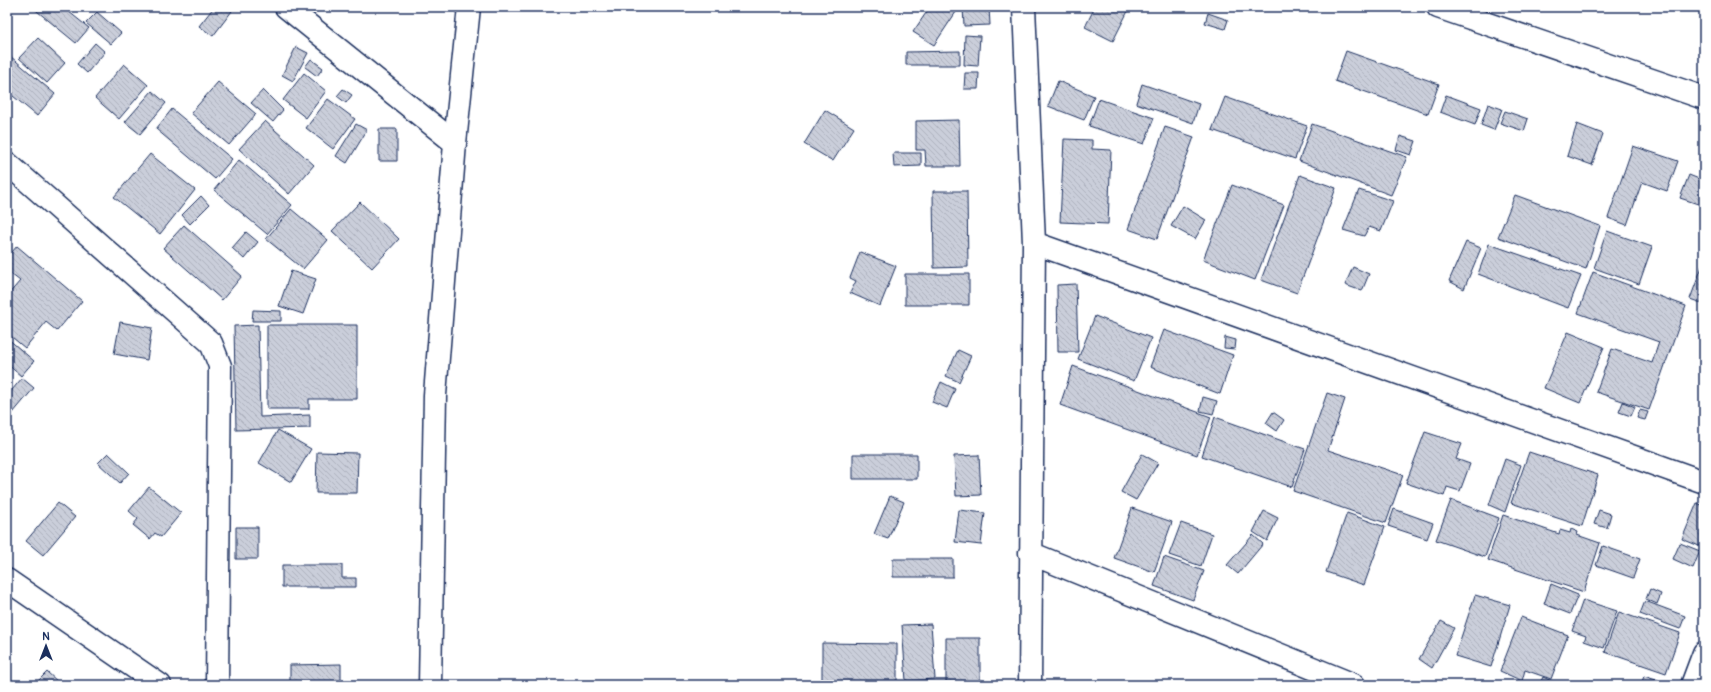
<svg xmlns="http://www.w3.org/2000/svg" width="1711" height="692" viewBox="0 0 1711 692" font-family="Pangolin,sans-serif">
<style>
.building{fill:url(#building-back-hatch);stroke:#1b2f5e}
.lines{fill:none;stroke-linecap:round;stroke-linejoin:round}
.minor-casing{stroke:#1b2f5e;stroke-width:25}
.tertiary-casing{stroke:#1b2f5e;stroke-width:25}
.minor{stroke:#fff;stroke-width:22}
.tertiary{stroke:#fff;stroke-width:22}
</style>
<defs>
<pattern id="building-back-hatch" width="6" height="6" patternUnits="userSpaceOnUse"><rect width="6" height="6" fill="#caceda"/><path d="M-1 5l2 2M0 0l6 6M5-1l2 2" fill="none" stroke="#adb1be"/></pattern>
</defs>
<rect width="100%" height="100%" fill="#fff"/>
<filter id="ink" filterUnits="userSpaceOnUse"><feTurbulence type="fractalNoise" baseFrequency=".025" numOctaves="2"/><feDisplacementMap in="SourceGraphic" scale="8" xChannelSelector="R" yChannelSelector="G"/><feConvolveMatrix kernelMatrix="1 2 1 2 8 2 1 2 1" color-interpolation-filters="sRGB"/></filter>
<g filter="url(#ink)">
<!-- building -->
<path class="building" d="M 32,7 L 63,7 L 89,28 L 76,43 Z
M 214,7 L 227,7 L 232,11 L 213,36 L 199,26 Z
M 930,7 L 955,7 L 958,9 L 934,45 L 913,32 Z
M 963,7 L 989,7 L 990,25 L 964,26 Z
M 1095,7 L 1130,7 L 1113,41 L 1085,27 Z
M 97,12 L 121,33 L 111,44 L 86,23 Z
M 1208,13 L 1228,20 L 1225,29 L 1205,23 Z
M 965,35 L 980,36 L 978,66 L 964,65 Z
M 38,38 L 65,63 L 47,83 L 19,58 Z
M 95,43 L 105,52 L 87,73 L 77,64 Z
M 296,47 L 308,53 L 293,81 L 282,75 Z
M 960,51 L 960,65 L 906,65 L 906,52 Z
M 1346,51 L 1439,84 L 1428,114 L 1335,81 Z
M 10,56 L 55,94 L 37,116 L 7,91 L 7,59 Z
M 311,59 L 323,68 L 317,76 L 305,67 Z
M 124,64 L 148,85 L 119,119 L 95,98 Z
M 304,73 L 326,91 L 306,118 L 283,100 Z
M 965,73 L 979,73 L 978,89 L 964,89 Z
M 1058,81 L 1094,96 L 1084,120 L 1048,106 Z
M 218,82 L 256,114 L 229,145 L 191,113 Z
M 1142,84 L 1199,104 L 1193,123 L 1136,103 Z
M 343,89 L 352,95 L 346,103 L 337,96 Z
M 263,90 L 283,110 L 273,122 L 251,103 Z
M 152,91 L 166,103 L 140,134 L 125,122 Z
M 1446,95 L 1481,108 L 1475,125 L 1440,112 Z
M 1225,97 L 1307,126 L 1295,159 L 1212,130 Z
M 328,99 L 355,119 L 333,149 L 306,128 Z
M 1099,99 L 1154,118 L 1144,144 L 1089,126 Z
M 1488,104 L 1502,109 L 1494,130 L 1481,125 Z
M 172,109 L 232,159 L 215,179 L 156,129 Z
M 825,110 L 854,128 L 833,161 L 804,144 Z
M 1505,111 L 1528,119 L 1524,131 L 1500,123 Z
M 959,120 L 960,166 L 926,166 L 925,150 L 916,150 L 916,121 Z
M 265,121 L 314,165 L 289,194 L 239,149 Z
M 356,124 L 367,130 L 347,163 L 336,156 Z
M 1312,124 L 1407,157 L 1391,195 L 1299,161 Z
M 1577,124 L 1603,134 L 1592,165 L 1567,156 Z
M 1165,127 L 1194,137 L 1157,239 L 1128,229 Z
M 379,129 L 397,129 L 397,161 L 379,161 Z
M 1400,136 L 1416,141 L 1411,155 L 1396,150 Z
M 1064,139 L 1092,140 L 1092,149 L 1111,150 L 1108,224 L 1060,222 Z
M 1633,146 L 1678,161 L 1667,191 L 1642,182 L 1627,225 L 1608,218 Z
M 893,153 L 921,153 L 921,166 L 894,167 Z
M 150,154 L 195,190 L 160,234 L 114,197 Z
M 239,160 L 292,205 L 267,234 L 214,190 Z
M 1300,175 L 1336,188 L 1297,293 L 1261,280 Z
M 1689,175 L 1704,181 L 1704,206 L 1680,198 Z
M 1232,185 L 1284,205 L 1255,280 L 1203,260 Z
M 1359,190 L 1393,201 L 1381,231 L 1369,227 L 1364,236 L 1343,230 Z
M 933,191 L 967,191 L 968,267 L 934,268 Z
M 1515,195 L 1600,226 L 1586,269 L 1498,237 Z
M 201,196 L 209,205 L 190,224 L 182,215 Z
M 360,202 L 399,239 L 372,268 L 332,231 Z
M 1183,206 L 1206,220 L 1195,239 L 1171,226 Z
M 291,209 L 328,240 L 303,269 L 266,239 Z
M 184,225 L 242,276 L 222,300 L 163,248 Z
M 1607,231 L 1652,247 L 1639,284 L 1594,268 Z
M 246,232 L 258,242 L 244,259 L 232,248 Z
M 1466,242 L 1481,248 L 1464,289 L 1449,281 Z
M 1489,244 L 1581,276 L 1568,308 L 1478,274 Z
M 17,246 L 82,301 L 57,331 L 46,322 L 25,348 L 7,333 L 7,296 L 20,281 L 7,271 L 7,258 Z
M 860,252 L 896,266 L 880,306 L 850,293 L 856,281 L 850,278 Z
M 1703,264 L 1704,265 L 1704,304 L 1690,299 Z
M 1353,267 L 1369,274 L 1362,291 L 1345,285 Z
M 291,271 L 316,279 L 303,314 L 279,306 Z
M 1593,272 L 1686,306 L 1649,410 L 1596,392 L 1612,349 L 1652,363 L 1659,342 L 1578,313 Z
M 905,274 L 969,274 L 969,305 L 905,305 Z
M 1076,284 L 1078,352 L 1058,352 L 1057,285 Z
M 253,310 L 281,311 L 281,321 L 252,321 Z
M 1095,316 L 1151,338 L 1134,381 L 1078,359 Z
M 120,322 L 152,328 L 147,360 L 114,354 Z
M 258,325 L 260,417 L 310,415 L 310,428 L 236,430 L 234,326 Z
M 267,325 L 357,325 L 357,399 L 309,399 L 309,409 L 267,409 Z
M 1164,330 L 1233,355 L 1220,394 L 1150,367 Z
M 1568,332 L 1604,347 L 1580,403 L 1544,388 Z
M 1225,337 L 1236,340 L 1235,349 L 1224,348 Z
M 7,338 L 34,361 L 21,376 L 7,364 Z
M 958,350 L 971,356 L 959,382 L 946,376 Z
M 1073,366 L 1211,417 L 1197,455 L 1060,405 Z
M 22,378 L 34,388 L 7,420 L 7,396 Z
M 941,382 L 955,389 L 947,408 L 932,402 Z
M 1327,393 L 1345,399 L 1328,450 L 1403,475 L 1386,523 L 1293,491 Z
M 1203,397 L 1217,401 L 1213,414 L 1200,411 Z
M 1623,402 L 1635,407 L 1631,416 L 1619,412 Z
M 1640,410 L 1648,412 L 1645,420 L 1637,418 Z
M 1273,412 L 1284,420 L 1277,431 L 1266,423 Z
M 1215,417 L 1305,449 L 1292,487 L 1202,456 Z
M 278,430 L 311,449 L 291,482 L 259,463 Z
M 1425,432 L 1462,444 L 1456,459 L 1470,464 L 1460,491 L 1447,487 L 1444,496 L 1406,483 Z
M 317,452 L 358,453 L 357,493 L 316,493 Z
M 1529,452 L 1598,475 L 1582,526 L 1511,503 Z
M 108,453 L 129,473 L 120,483 L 98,463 Z
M 853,454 L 917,454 L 917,479 L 853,479 Z
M 1142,454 L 1158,463 L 1136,500 L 1121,492 Z
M 979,455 L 981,495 L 956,496 L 954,456 Z
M 1505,459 L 1521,465 L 1505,512 L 1489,505 Z
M 149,487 L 181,513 L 161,537 L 155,533 L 150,539 L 133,525 L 138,519 L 129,511 Z
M 890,496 L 904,502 L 888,539 L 874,534 Z
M 1451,500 L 1499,518 L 1485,557 L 1436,540 Z
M 58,503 L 75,517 L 43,555 L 26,541 Z
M 1697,503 L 1704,506 L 1704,548 L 1682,539 Z
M 1132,508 L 1172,522 L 1154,572 L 1114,558 Z
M 1394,509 L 1433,523 L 1427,539 L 1388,526 Z
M 959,510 L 985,513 L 981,545 L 955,542 Z
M 1599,510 L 1611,514 L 1607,528 L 1594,524 Z
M 1264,511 L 1278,518 L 1267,541 L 1253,532 Z
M 1347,513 L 1385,527 L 1364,585 L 1326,572 Z
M 1503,515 L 1559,534 L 1560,530 L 1570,533 L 1571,529 L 1578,532 L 1577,535 L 1600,543 L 1584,592 L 1488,560 Z
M 1181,523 L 1212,534 L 1201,566 L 1169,555 Z
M 236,527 L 258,527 L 258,559 L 236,559 Z
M 1253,535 L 1263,544 L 1238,574 L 1227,565 Z
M 1680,543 L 1700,551 L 1693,568 L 1673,559 Z
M 1603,546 L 1640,559 L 1633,578 L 1596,565 Z
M 1164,557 L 1204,571 L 1193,600 L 1154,586 Z
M 893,559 L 953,559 L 953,577 L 893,577 Z
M 282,565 L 342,565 L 342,578 L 356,578 L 356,587 L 282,587 Z
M 1551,584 L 1578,595 L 1570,614 L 1544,604 Z
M 1650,589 L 1661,594 L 1657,604 L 1646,599 Z
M 1475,595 L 1510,605 L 1491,667 L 1455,656 Z
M 1583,600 L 1617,611 L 1604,648 L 1584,641 L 1586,636 L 1572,631 Z
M 1645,601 L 1685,616 L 1680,629 L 1640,614 Z
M 1619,612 L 1680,633 L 1666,673 L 1605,652 Z
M 1521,617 L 1568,635 L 1551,679 L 1525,670 L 1522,681 L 1500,671 Z
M 1441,621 L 1454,628 L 1432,668 L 1419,659 Z
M 931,624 L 935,679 L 906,681 L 902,625 Z
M 946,638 L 980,638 L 980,682 L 946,682 Z
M 822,643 L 897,644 L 897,684 L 822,683 Z
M 341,664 L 341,685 L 290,685 L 290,665 Z
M 47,672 L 58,682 L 55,685 L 39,685 L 36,683 Z
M 1644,676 L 1665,683 L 1664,685 L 1641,685 Z
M 1543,677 L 1560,685 L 1539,685 Z"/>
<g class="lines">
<defs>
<path id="minor" d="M 286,7 L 455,143
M 1024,7 L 1034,243 L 1030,685
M 7,163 L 211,343 L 220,366 L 217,685
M 1034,243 L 1704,482
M 1030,553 L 1354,685
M 7,580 L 160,685
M 430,685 L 435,395 L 455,143 L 469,7
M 1692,685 L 1704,653"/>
<path id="tertiary" d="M 1438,7 L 1704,98"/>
</defs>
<!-- minor casing -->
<use href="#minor" class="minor-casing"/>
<!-- tertiary casing -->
<use href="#tertiary" class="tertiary-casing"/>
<!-- minor -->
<use href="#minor" class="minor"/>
<!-- tertiary -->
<use href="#tertiary" class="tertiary"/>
</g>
</g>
<!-- margin -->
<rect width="1711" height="692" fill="none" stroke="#fff" stroke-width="24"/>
<rect x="12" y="12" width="1687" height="668" fill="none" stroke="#1b2f5e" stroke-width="1.5" filter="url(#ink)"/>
<!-- north arrow -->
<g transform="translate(46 646)" stroke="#ffffff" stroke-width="3" paint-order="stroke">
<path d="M0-3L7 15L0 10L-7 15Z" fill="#1b2f5e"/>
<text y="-6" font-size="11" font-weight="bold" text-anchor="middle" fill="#1b2f5e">N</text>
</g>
</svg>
